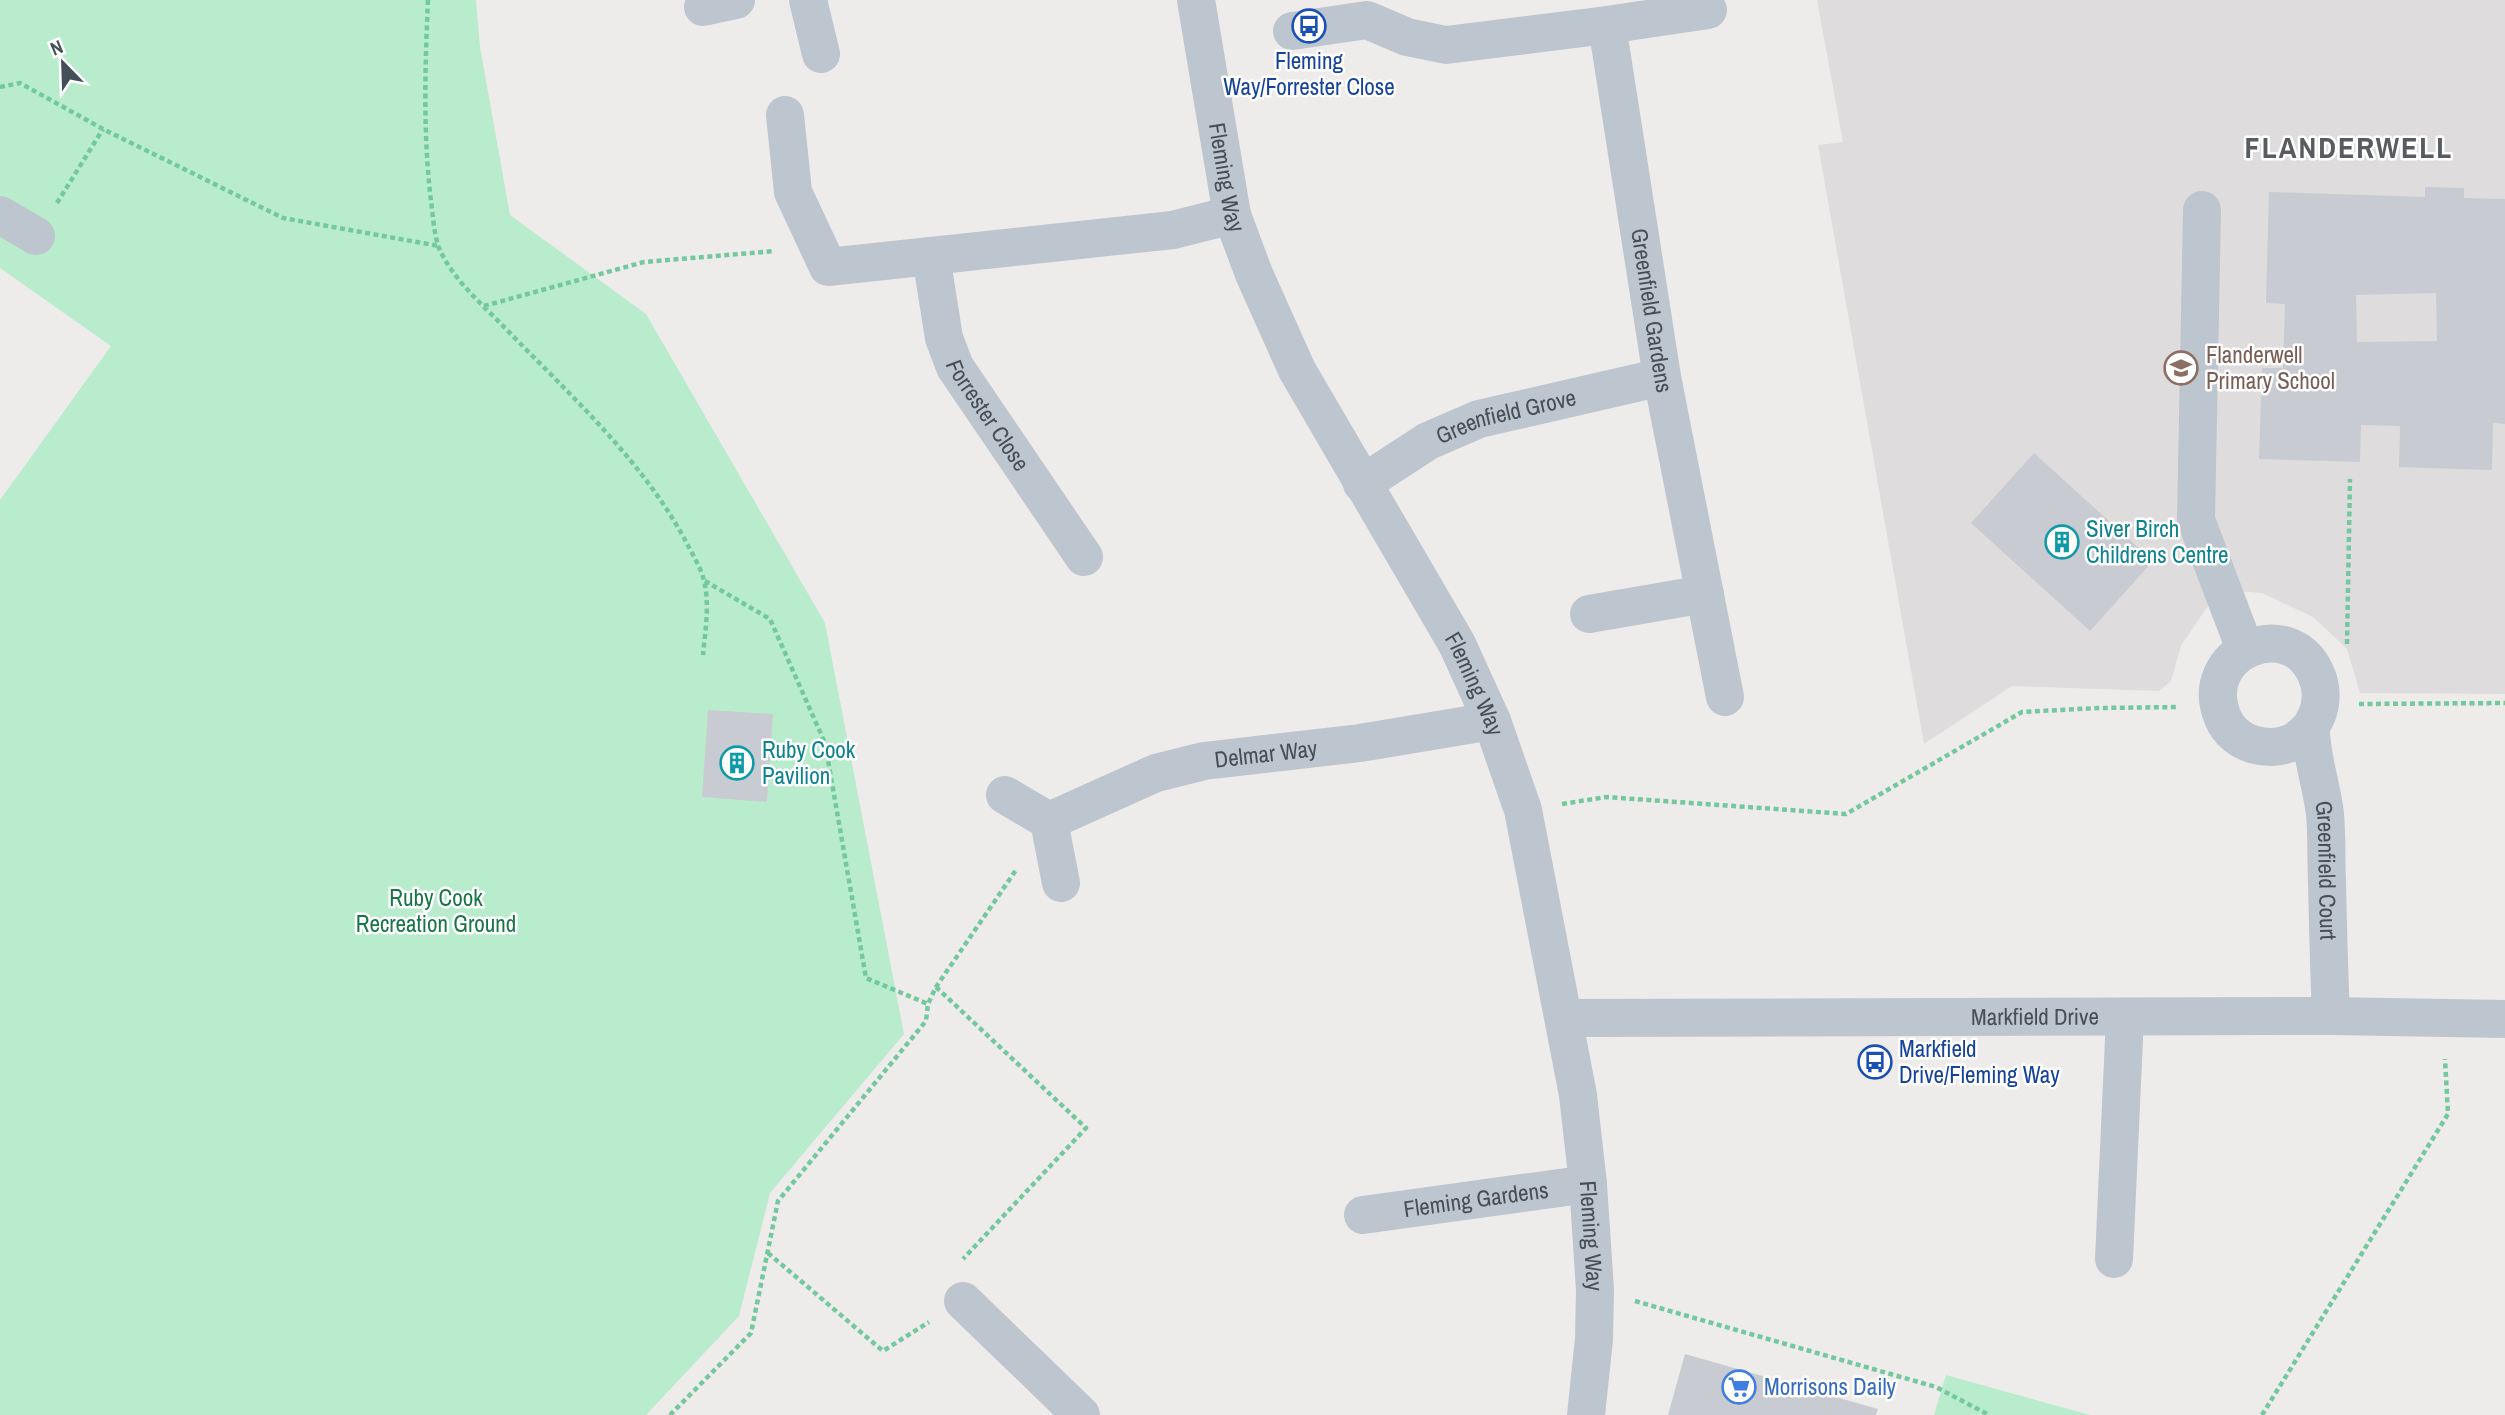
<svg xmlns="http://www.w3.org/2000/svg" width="2505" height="1415" viewBox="0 0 2505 1415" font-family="'Archivo Narrow',sans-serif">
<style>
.education{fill:#dfdcdd}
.green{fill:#b9eccc}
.building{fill:#c8cbd1;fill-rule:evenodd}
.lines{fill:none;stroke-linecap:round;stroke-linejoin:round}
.path{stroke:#73c99d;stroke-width:4.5;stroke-dasharray:5 3.5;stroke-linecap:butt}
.minor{stroke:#bdc6ce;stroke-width:38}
.labels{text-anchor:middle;stroke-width:5;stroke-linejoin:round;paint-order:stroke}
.transit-label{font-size:23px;fill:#164399;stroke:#fff}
.street-label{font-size:23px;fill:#454f58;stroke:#fff}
.education-label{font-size:23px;fill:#785e54;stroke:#fff;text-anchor:start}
.culture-label{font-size:23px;fill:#0d838f;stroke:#fff;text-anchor:start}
.park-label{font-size:23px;fill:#187646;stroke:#fff}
.shop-label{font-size:23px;fill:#366cbe;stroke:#fff;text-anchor:start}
.district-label{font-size:30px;font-weight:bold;letter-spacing:2px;fill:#585c60;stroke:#fff}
</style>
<rect width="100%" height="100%" fill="#eeebeb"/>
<!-- education -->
<path class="education" d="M 1817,0 L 2505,0 L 2505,694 L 2360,693 L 2347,649 L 2313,617 L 2262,593 L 2223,590 L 2205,610 L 2181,646 L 2171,681 L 2159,691 L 2012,686 L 1924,744 L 1818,145 L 1843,142 Z"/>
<!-- green -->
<path class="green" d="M 0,0 L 476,0 L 480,47 L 510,215 L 646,314 L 825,623 L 904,1034 L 770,1193 L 739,1316 L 646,1415 L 0,1415 L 0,500 L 111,346 L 0,268 Z
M 1946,1375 L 2090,1415 L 1934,1415 Z"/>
<!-- building -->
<path class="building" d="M 2425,187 L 2464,188 L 2464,198 L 2505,199 L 2505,424 L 2493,423 L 2492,470 L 2399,467 L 2400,426 L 2361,425 L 2360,462 L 2259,459 L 2262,368 L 2283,368 L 2285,304 L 2266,303 L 2269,192 L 2425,197 ZM 2436,293 L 2437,341 L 2357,342 L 2356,295 Z
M 2034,453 L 2153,561 L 2090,631 L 1971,523 Z
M 708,710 L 773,714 L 767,802 L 702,797 Z
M 1685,1354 L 1878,1409 L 1876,1415 L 1668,1415 Z"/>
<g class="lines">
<!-- path -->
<path class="path" d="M 428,0 C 425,67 423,135 431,201 C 433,216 434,234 439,248 C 453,280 483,305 506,329 C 570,395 640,458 684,538 C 691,552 701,567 704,581 C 710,605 705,632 703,655
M 0,87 L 20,83 L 103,129 L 283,218 L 439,246
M 57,203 L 103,129
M 484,306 L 644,262 L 775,251
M 705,581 L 770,619 L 825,743 L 866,978 L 928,1004
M 2347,644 L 2350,479
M 2359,704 L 2505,703
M 1562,804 L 1606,797 L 1846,814 L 2022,712 L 2098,708 L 2179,707
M 936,987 L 1086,1128 L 963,1259
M 768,1253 L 883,1351 L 929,1322
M 1635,1301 L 1936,1387 L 1989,1415
M 670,1415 L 751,1333 L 778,1201 L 926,1021 L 928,1004 L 936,987 L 1016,870
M 2262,1415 L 2448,1114 L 2445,1059"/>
<!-- minor -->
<g class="minor">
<path d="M 808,0 L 821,54"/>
<path id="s1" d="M 1196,0 L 1232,215 L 1254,274 L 1297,370 L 1457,644 L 1492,721 L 1523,810 L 1578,1095 L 1588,1184 L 1595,1290 L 1594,1339 L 1586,1415"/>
<path d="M 703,7 L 736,0"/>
<path id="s2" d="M 1607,25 L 1662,377 L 1725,697"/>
<path d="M 1292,31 L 1367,20 L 1407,37 L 1446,45 L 1607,25 L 1708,10"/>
<path d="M 785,115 L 793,192 L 828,267 L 1173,230 L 1232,215"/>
<path d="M 2202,210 L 2196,520 L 2245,649"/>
<path d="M 0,215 L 36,236"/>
<path id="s3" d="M 931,256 L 944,338 L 955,367 L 1084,557"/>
<path id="s4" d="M 1362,484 L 1428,441 L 1479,419 L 1662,377"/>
<path d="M 1589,614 L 1705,594"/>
<path id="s5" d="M 2311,727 C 2306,732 2300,738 2295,741 C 2269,754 2234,745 2223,718 C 2195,652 2290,613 2316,674 C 2322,687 2322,702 2317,715 C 2315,720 2311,724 2311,730 C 2311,757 2322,786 2325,814 C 2327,836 2326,860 2327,883 C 2328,927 2329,971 2331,1016"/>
<path d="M 1005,795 L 1049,821 L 1061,883"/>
<path id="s6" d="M 1049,821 L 1156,773 L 1204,761 L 1360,743 L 1492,721"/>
<path id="s7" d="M 1564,1018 L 2331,1016 L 2505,1019"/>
<path id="s8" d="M 1363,1215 L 1588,1184"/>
<path d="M 2114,1259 L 2125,1017"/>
<path d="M 963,1301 L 1081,1415"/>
</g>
</g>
<!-- icons -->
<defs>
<symbol id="bus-ring" viewBox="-11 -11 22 22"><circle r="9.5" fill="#fff" stroke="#1a4fb4" stroke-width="1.5"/><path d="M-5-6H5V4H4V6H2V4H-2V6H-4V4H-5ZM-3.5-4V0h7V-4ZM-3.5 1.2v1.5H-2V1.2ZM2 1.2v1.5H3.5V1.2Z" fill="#1a4fb4"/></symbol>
<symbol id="school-ring" viewBox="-11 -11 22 22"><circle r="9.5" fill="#fff" stroke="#8d6e63" stroke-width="1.5"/><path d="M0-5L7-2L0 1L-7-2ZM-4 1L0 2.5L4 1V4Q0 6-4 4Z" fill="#8d6e63"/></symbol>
<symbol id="building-ring" viewBox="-11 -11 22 22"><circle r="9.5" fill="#fff" stroke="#0f9aa8" stroke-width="1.5"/><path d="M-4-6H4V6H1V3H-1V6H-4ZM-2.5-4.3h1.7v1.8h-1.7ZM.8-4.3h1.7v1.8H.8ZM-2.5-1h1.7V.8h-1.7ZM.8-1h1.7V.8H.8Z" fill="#0f9aa8"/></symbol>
<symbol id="supermarket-ring" viewBox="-11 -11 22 22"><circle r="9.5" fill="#fff" stroke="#3f7fe0" stroke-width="1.5"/><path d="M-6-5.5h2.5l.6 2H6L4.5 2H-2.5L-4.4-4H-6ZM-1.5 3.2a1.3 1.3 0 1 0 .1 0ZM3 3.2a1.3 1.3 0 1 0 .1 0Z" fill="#3f7fe0"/></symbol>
</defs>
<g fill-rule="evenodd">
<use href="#bus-ring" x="1290" y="7" width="38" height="38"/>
<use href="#school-ring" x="2162" y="349" width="38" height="38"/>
<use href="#building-ring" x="2043" y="523" width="38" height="38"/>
<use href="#building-ring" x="718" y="744" width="38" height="38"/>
<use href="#bus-ring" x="1856" y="1043" width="38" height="38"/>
<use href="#supermarket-ring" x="1720" y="1368" width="38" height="38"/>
</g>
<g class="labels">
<!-- transit labels -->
<g class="transit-label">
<text x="1309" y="69">Fleming<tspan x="1309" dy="26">Way/Forrester Close</tspan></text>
<text x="1899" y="1057" text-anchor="start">Markfield<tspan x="1899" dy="26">Drive/Fleming Way</tspan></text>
</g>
<!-- street labels -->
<g class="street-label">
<text dy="8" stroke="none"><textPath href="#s1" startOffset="180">Fleming Way</textPath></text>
<text dy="8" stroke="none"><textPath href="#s2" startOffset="289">Greenfield Gardens</textPath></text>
<text dy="8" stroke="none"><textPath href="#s3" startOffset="172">Forrester Close</textPath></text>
<text dy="8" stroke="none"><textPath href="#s4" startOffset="161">Greenfield Grove</textPath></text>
<text dy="8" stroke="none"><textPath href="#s1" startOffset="747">Fleming Way</textPath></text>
<text dy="8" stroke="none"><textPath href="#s6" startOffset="229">Delmar Way</textPath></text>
<text dy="8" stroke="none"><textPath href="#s5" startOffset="469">Greenfield Court</textPath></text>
<text dy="8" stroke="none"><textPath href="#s7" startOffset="471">Markfield Drive</textPath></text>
<text dy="8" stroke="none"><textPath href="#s8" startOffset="114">Fleming Gardens</textPath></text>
<text dy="8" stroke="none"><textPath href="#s1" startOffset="1314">Fleming Way</textPath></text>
</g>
<!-- education labels -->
<g class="education-label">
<text x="2206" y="363">Flanderwell<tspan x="2206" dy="26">Primary School</tspan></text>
</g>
<!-- culture labels -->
<g class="culture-label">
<text x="2086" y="537">Siver Birch<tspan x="2086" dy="26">Childrens Centre</tspan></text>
<text x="762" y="758">Ruby Cook<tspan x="762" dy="26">Pavilion</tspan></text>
</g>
<!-- park labels -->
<g class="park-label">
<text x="436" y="906">Ruby Cook<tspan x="436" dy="26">Recreation Ground</tspan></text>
</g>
<!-- shop labels -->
<g class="shop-label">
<text x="1764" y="1395">Morrisons Daily</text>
</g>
<!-- district labels -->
<g class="district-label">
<text x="2349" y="158">FLANDERWELL</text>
</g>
</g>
<!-- north arrow -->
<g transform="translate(63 63) rotate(337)" stroke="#ffffff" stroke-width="5" paint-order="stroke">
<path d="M0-5L12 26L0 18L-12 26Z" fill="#454f58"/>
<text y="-10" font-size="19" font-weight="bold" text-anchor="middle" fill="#454f58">N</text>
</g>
</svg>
